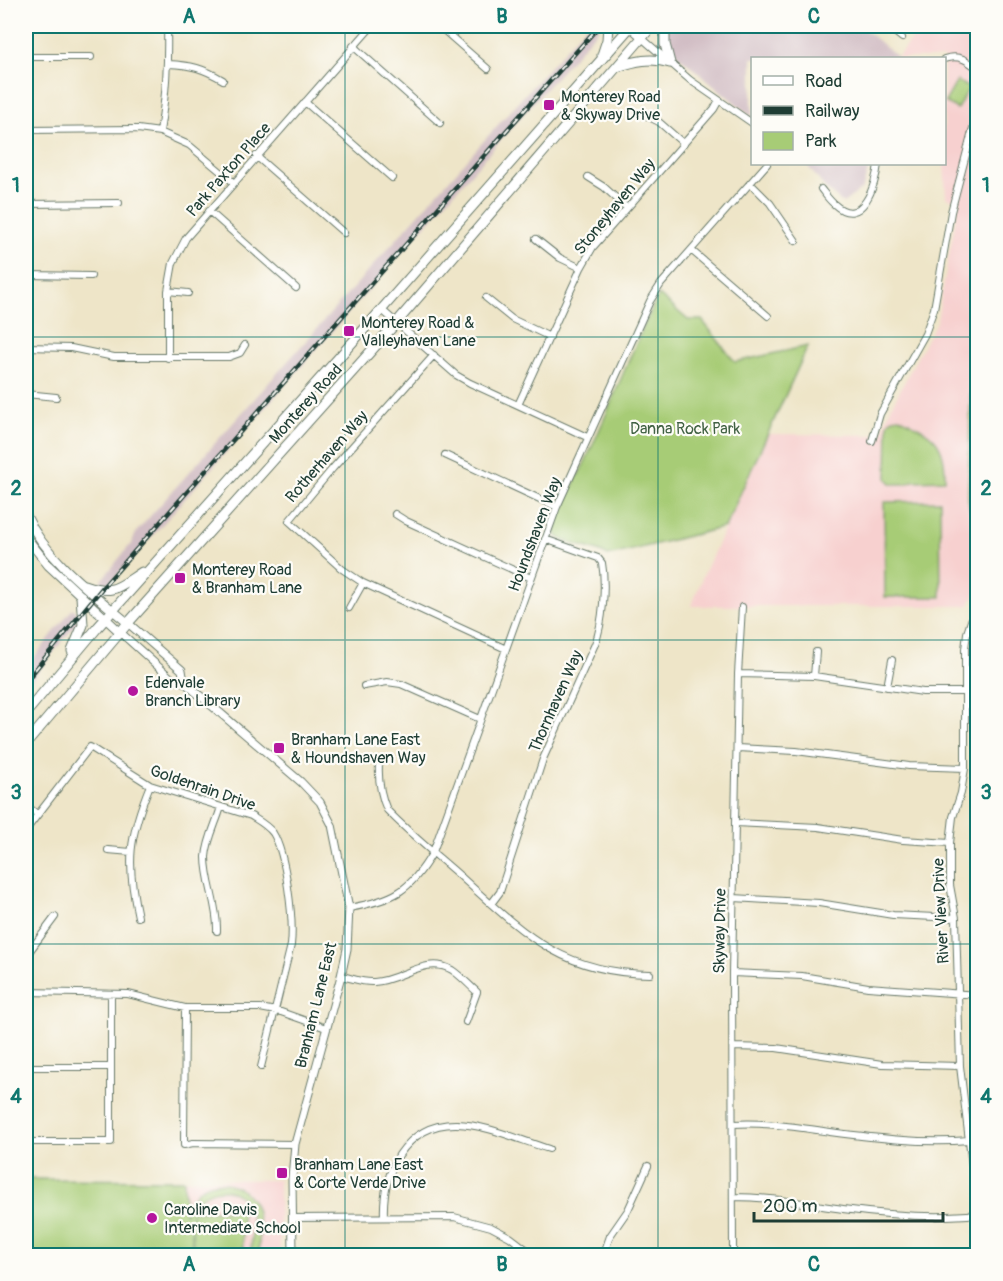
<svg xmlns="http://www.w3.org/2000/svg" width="1003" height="1281" viewBox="0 0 1003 1281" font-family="Pangolin,sans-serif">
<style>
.built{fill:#f7d0cf}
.industrial{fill:#d2bec5}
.green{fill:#a7cc76;stroke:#638455;stroke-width:1.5}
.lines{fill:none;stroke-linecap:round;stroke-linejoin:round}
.minor-casing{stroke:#677868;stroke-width:8}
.tertiary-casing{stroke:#677868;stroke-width:9}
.secondary-casing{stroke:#677868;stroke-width:10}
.primary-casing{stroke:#677868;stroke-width:11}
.minor{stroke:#fff;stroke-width:6}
.tertiary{stroke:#fff;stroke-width:7}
.secondary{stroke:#fff;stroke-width:8}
.primary{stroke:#fff;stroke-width:9}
.rail-casing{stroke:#1f3d34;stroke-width:4.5}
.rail{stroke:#fdfcf7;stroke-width:2;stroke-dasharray:7;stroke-linecap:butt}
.grid{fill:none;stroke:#0f766e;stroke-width:1.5;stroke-opacity:0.55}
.poi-dot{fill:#b5179e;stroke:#fdfcf7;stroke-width:2}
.labels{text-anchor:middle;stroke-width:4.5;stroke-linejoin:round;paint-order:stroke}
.poi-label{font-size:16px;fill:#1f3d34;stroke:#fdfcf7;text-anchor:start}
.street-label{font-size:16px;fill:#1f3d34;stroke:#fdfcf7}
.park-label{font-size:16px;fill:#416144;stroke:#fdfcf7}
.neatline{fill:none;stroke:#0f766e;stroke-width:2}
.grid-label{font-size:20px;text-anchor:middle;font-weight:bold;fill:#0f766e}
</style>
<rect width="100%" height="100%" fill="#fdfcf7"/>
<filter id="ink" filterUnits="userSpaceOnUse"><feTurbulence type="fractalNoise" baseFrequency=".0167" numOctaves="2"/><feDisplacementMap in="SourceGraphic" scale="12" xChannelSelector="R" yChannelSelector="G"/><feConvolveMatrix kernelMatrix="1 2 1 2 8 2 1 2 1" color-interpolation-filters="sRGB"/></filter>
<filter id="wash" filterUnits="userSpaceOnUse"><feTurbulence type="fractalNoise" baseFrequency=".008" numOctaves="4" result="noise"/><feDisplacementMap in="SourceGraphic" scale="24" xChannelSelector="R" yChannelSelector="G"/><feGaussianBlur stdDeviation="1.35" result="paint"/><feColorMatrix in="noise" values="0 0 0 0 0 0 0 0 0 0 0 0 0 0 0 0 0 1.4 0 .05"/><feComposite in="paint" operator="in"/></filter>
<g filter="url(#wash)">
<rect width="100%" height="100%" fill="#eee5c8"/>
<!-- built -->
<path class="built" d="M 921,26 L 977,26 L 977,590 L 969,606 L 691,606 L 703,576 L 768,434 L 881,435 L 890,409 L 937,320 L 959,201 L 946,198 L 944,164 L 944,58 L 897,58 Z
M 26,1179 L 279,1180 L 280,1255 L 26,1256 Z"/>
<!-- industrial -->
<path class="industrial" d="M 586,26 L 601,26 L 111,583 L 105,587 L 99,583 L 131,544 L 137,531 Z
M 670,26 L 860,26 L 898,57 L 752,58 L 752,117 L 658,39 Z
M 806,164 L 868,164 L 869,168 L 862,189 L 843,203 L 826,189 Z
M 73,608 L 78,614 L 75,618 L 78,620 L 77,626 L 72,629 L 26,687 L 26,668 Z"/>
<!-- green -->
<path class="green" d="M 957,81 L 969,88 L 957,109 L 945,102 Z
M 659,295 L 688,320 L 702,320 L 735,362 L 808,346 L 725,527 L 608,556 C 597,547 565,545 557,536 C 550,527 574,482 580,472 C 609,414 629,352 659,295 Z
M 971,379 L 978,379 L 975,498 L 977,523 L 970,509 L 968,498 Z
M 899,417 C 932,434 946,439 945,480 L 913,481 L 906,484 L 892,484 L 887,479 L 888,423 L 893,418 Z
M 940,501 L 941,597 L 885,597 L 884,502 Z
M 26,1179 L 184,1180 L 185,1214 C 188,1206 191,1197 199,1190 C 217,1175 244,1184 254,1204 C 261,1220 259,1239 259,1255 L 251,1255 C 251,1240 255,1219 247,1205 C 234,1181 200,1188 192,1211 L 242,1211 L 243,1255 L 193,1255 L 192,1213 L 192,1255 L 26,1255 Z"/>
</g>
<g filter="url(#ink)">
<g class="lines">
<defs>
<path id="minor" d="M 439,26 L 488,69
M 628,26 L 690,80 L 752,123
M 887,26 L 902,38
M 353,46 L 440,123
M 26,57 L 91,57
M 944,59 C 959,54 967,60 978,69
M 168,64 C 191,65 203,68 223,80
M 305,102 L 392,178
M 647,116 L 659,122 L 684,144
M 26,130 L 138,129 L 160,132 L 189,145 L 233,182
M 160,132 C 166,93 168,65 167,26
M 256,156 L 344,233
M 588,177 L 604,187 L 627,208
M 750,183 L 770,203 L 796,241
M 821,189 C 825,194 829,200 834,204 C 862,230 876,184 878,164
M 26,204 L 119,203
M 209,211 L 296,288
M 536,239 L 560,258 L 581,268
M 691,250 L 768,316
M 26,275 L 91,276
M 168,291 L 188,293
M 486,298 L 512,319 L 550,337
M 382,310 L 456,375 L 470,383 L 587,437
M 26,347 L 71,348 L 114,357 L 229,357 L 240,353 L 245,345
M 434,355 L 333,468 L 289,521 L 342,569 L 363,583 L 506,649
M 168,358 L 168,291 L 173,263 L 186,238 L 372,26
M 26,394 L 56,397
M 518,405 L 581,268 L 593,247 L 714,109 L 719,100
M 872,441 L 880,414 L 925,334 L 934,309 L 951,212 L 978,109
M 445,455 L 557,507
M 395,514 L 406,521 L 531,578
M 976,606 L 967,633 L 965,649 L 965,768 L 961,793 L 953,817 L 950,843 L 950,885 L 956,918 L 960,1066 L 978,1216
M 349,608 L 363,583
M 738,674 L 814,676 L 923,692 L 965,692
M 814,676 L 816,652
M 364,686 L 387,682 L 401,684 L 480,719
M 887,687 L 892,660
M 737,748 L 796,751 L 909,766 L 965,768
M 379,764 C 378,781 380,794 387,810 C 409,833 435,854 459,875 C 522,932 560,973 650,974
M 26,805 L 37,814
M 735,823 L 818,827 L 903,840 L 950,843
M 26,830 L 90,747 L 150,785 L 251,816 C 259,821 267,825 273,833 C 286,854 294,920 291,945 L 261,1067
M 108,850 L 131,852
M 734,898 L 819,903 L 893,915 L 956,918
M 491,904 L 500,892 L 543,759 L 595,644 C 603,623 606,585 602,563 L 598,558 L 545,539
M 349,908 C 393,900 410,892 433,852 L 557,507 L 650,301 L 661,284 L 767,164
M 138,917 C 126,863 129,836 150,785
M 217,931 C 218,906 206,882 206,857 C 207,840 216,824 221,807
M 26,956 L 55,917
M 732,973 L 802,976 L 868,987 L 978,995
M 341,976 C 352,978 363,983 374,982 C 401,981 425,955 452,970 C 461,976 469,985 477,992 L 466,1022
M 26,992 L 128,994 L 185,1008 L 260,1008 L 281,1012 L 326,1028
M 185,1008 L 184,1145 L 193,1143 L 295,1144
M 733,1047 L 776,1048 L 882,1064 L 960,1066
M 26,1067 L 111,1067
M 733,1124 C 766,1122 797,1127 830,1132 C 876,1138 923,1144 969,1140
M 26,1142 L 111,1142 L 111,994
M 733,1197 C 770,1197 806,1204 843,1209 C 887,1215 933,1219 977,1214
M 384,1217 C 383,1195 388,1173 399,1155 C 437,1098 499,1134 549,1149
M 292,1218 L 454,1217 L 491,1227 L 510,1237 L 535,1256
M 603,1256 L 610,1236 L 628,1210 L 648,1166
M 733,1256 L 732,973 L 738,674 L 742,607"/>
<path id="tertiary" d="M 128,623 L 182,670 L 184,682
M 120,632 L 172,679 L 184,682 L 301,782 L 320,802 L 332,825 L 349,908 L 347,949 L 341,976 L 295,1144 L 292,1178 L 293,1256"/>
<path id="secondary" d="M 26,515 C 46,559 91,592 128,623
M 26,537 L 48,565 L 120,632"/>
<path id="primary" d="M 665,26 L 665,44 L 670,63
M 602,55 L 607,40 L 608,26
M 617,67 C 635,61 651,57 670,63
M 84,585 C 114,595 117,588 142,572
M 72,651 L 83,625 L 81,596
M 26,713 L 98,627 L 375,317 L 631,26
M 26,744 L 128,623 L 397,322 L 652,26"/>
</defs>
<!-- minor casing -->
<use href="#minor" class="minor-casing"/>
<!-- tertiary casing -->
<use href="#tertiary" class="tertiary-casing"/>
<!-- secondary casing -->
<use href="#secondary" class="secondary-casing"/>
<!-- primary casing -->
<use href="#primary" class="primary-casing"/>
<!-- minor -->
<use href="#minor" class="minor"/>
<!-- tertiary -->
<use href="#tertiary" class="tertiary"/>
<!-- secondary -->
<use href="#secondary" class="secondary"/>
<!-- primary -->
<use href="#primary" class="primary"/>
<defs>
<path id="rail" d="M 26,681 L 103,587 L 599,26"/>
</defs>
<!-- rail casing -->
<use href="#rail" class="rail-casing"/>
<!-- rail -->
<use href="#rail" class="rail"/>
</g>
</g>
<!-- grid -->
<path class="grid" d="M 345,26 L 345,1256M 658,26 L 658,1256M 26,337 L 978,337M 26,640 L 978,640M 26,944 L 978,944"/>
<!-- markers -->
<g class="poi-dot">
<rect x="543" y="99" width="12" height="12" rx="3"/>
<rect x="343" y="325" width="12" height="12" rx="3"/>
<rect x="174" y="572" width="12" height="12" rx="3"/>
<circle cx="133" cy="691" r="6"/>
<rect x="273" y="742" width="12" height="12" rx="3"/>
<rect x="276" y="1167" width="12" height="12" rx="3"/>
<circle cx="152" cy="1218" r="6"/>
</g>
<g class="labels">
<!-- poi labels -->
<g class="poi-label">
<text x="561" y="102">Monterey Road<tspan x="561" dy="18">&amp; Skyway Drive</tspan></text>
<text x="361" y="328">Monterey Road &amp;<tspan x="361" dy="18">Valleyhaven Lane</tspan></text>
<text x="192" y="575">Monterey Road<tspan x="192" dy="18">&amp; Branham Lane</tspan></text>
<text x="145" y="688">Edenvale<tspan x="145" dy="18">Branch Library</tspan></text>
<text x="291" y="745">Branham Lane East<tspan x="291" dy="18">&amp; Houndshaven Way</tspan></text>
<text x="294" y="1170">Branham Lane East<tspan x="294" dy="18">&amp; Corte Verde Drive</tspan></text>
<text x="164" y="1215">Caroline Davis<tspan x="164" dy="18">Intermediate School</tspan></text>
</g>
<!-- street labels -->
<g class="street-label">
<text transform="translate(228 169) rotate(-49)" y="6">Park Paxton Place</text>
<text transform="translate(614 206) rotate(-51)" y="6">Stoneyhaven Way</text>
<text transform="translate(305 403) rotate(-48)" y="6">Monterey Road</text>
<text transform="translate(326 456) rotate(-49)" y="6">Rotherhaven Way</text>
<text transform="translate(534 534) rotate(-69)" y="6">Houndshaven Way</text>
<text transform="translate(555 701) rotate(-66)" y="6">Thornhaven Way</text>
<text transform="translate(203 787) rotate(19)" y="6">Goldenrain Drive</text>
<text transform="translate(940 911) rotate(-93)" y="6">River View Drive</text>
<text transform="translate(719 931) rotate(-89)" y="6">Skyway Drive</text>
<text transform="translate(315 1005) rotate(-76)" y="6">Branham Lane East</text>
</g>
<!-- park labels -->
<g class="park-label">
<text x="685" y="434">Danna Rock Park</text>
</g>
</g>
<!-- margin -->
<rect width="1003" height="1281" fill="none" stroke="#fdfcf7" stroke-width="66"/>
<!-- legend -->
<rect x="751" y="57" width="195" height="108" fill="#fdfcf7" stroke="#a4b0a9" stroke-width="1.5"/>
<rect x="763" y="76" width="30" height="9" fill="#ffffff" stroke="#a4b0a9" stroke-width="1.5"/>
<text x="805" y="87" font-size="18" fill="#1f3d34">Road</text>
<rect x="763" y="106" width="30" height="9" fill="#1f3d34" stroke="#a4b0a9" stroke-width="1.5"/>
<text x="805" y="117" font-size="18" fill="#1f3d34">Railway</text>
<rect x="763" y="132" width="30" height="18" fill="#a7cc76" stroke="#a4b0a9" stroke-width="1.5"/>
<text x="805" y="147" font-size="18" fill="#1f3d34">Park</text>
<!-- scale -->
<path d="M754 1212v9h189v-9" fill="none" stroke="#1f3d34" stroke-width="3"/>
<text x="763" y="1212" font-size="18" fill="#1f3d34" stroke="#fdfcf7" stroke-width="4.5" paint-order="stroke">200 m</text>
<rect x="33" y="33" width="937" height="1215" class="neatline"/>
<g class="grid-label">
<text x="189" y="23">A</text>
<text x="502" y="23">B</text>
<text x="814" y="23">C</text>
<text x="16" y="192">1</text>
<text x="986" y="192">1</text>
<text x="16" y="495">2</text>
<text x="986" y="495">2</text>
<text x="16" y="799">3</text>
<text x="986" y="799">3</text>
<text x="16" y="1103">4</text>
<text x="986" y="1103">4</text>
<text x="189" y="1271">A</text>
<text x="502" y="1271">B</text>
<text x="814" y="1271">C</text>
</g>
</svg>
